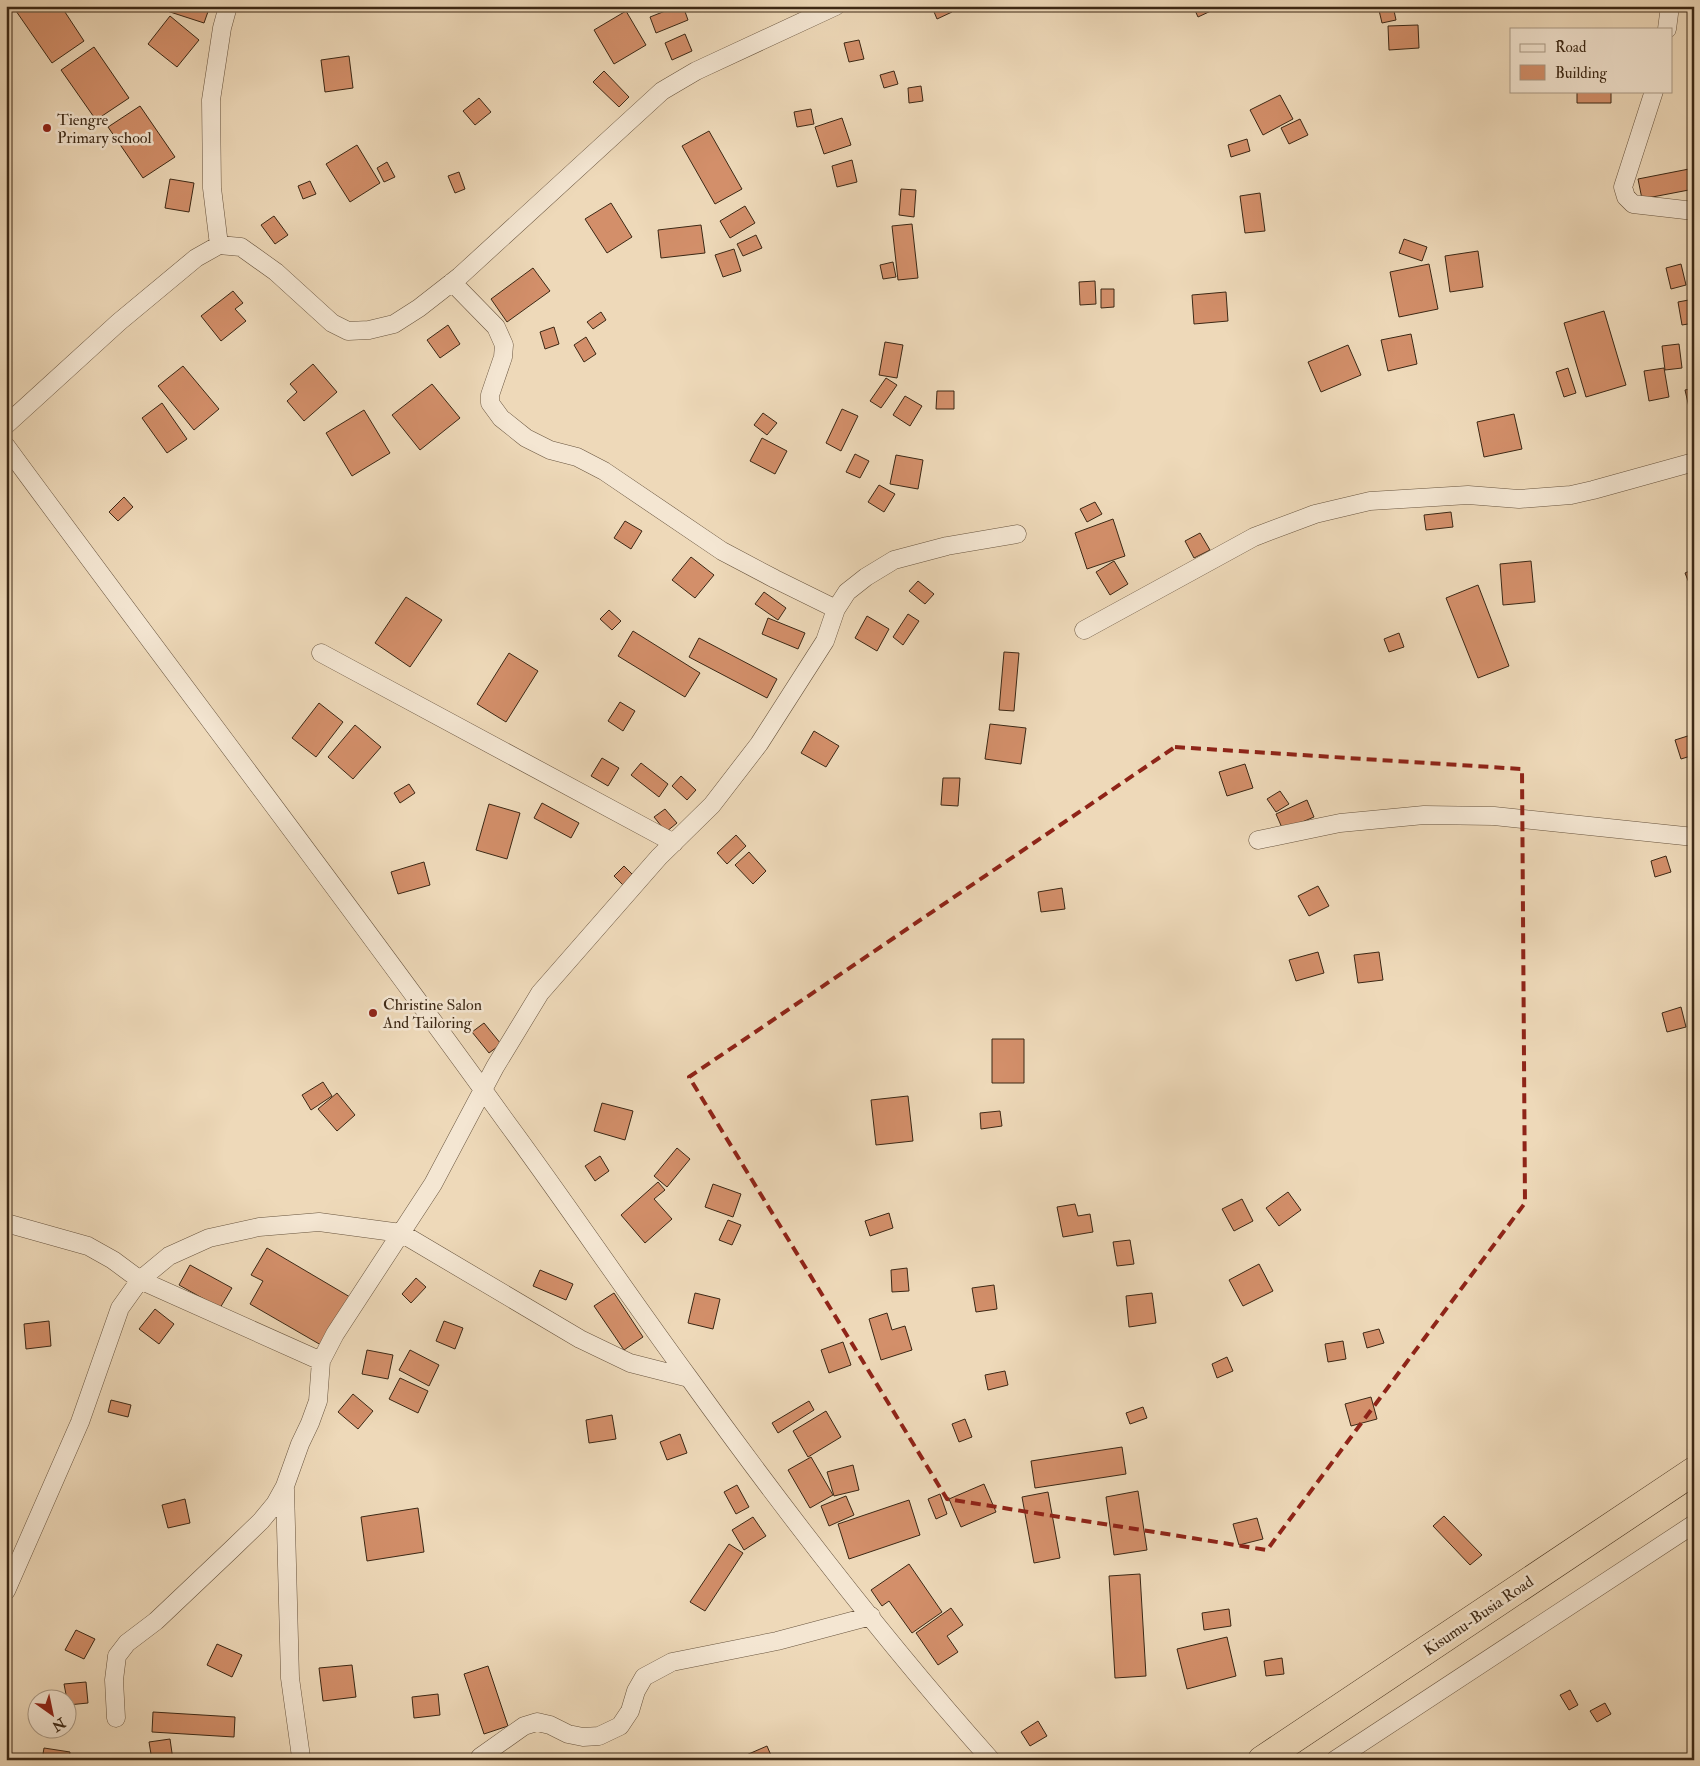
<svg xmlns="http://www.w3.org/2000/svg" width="1700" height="1766" viewBox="0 0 1700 1766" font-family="'IM FELL Double Pica',serif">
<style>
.building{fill:#d38f6a;stroke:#3c2815}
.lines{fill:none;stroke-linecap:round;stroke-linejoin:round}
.minor-casing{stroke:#68543e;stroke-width:19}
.trunk-casing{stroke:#3c2815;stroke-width:29}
.minor{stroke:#f4e6d2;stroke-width:18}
.trunk{stroke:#eed9b9;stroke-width:28}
.marked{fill:none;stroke:#8f2418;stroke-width:4;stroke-dasharray:10 6;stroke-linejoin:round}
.poi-dot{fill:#8f2418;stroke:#f4e6d2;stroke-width:2}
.labels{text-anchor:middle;stroke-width:5;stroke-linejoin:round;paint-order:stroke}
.poi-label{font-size:16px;fill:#3c2815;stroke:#f4e6d2;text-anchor:start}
.street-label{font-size:16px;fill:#3c2815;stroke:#f4e6d2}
</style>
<rect width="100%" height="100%" fill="#eed9b9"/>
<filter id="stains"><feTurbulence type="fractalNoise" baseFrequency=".004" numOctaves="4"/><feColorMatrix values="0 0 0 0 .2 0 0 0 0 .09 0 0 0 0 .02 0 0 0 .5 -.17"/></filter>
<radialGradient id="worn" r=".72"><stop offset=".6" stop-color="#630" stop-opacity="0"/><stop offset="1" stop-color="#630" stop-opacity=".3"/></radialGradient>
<!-- building -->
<path class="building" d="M 23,6 L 61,6 L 84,41 L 52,63 L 16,11 Z
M 166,6 L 210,6 L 204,23 L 164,10 Z
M 678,6 L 683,6 L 688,20 L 656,33 L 650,17 Z
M 934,6 L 949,6 L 952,12 L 937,19 L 932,7 Z
M 1193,6 L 1212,6 L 1213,10 L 1198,17 Z
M 1378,6 L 1393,6 L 1396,20 L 1382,23 Z
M 626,11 L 646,45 L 614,64 L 594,30 Z
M 170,16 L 199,40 L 177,67 L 148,44 Z
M 1418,25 L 1419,48 L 1389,50 L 1388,26 Z
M 685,34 L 692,51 L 672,60 L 665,43 Z
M 859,40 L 864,59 L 849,62 L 844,43 Z
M 94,47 L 129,98 L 96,120 L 61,70 Z
M 349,56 L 353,88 L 325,92 L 321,60 Z
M 604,71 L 629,97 L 619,107 L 593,82 Z
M 894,71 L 898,84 L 884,88 L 880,75 Z
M 921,86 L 923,101 L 909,103 L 908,88 Z
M 1577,91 L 1611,91 L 1611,103 L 1577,103 Z
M 1280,95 L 1293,119 L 1263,135 L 1250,110 Z
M 479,98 L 491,112 L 475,125 L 463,111 Z
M 140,106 L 175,157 L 143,178 L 108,127 Z
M 811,109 L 814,124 L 797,127 L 794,112 Z
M 842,118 L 851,145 L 824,154 L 815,127 Z
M 1300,119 L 1308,135 L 1289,144 L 1281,128 Z
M 709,131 L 742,189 L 715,204 L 682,146 Z
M 1247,139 L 1250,151 L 1231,157 L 1228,145 Z
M 357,145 L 380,183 L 350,202 L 326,164 Z
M 852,160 L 857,182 L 837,187 L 832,166 Z
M 387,162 L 395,177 L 384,182 L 377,168 Z
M 1694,168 L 1694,189 L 1642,199 L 1638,179 Z
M 459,172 L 465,189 L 455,193 L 448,176 Z
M 170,179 L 194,183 L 189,212 L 165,208 Z
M 310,181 L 316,194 L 303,199 L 298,186 Z
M 901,189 L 916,190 L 914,217 L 899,215 Z
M 1260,193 L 1265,231 L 1245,233 L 1240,196 Z
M 611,203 L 632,237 L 607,253 L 585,219 Z
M 745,206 L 755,223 L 730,238 L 720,221 Z
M 274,216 L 288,235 L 275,244 L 261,225 Z
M 912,224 L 918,278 L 898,280 L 892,226 Z
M 701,225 L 705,253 L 661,258 L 658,230 Z
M 756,235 L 762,248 L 743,256 L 737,244 Z
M 1404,239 L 1427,247 L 1422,261 L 1399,253 Z
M 734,249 L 741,271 L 723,277 L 715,255 Z
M 1478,251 L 1483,287 L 1450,292 L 1445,256 Z
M 893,262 L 896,277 L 883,279 L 880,265 Z
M 1429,264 L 1438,309 L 1399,317 L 1390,272 Z
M 1681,264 L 1686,285 L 1671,289 L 1666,268 Z
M 533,268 L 550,291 L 507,322 L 491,299 Z
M 1095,281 L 1096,304 L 1080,305 L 1079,282 Z
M 1101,289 L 1114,289 L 1114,307 L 1101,308 Z
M 233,291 L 243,303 L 235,309 L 246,321 L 221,341 L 201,316 Z
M 1226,292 L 1228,321 L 1194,324 L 1192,295 Z
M 1694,299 L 1694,323 L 1682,325 L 1678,302 Z
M 1604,311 L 1626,385 L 1586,397 L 1564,323 Z
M 601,312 L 606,320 L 593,329 L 587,322 Z
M 448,325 L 460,344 L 440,358 L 427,340 Z
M 554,327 L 559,344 L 545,349 L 540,332 Z
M 1411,334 L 1417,364 L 1388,371 L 1381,340 Z
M 586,337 L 596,354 L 584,362 L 574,345 Z
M 885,342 L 903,345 L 897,378 L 879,375 Z
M 1679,344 L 1682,368 L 1665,370 L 1662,346 Z
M 1348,345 L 1361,375 L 1321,392 L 1308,362 Z
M 313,364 L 337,392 L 304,421 L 287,401 L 297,392 L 290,384 Z
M 183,366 L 219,409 L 194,430 L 158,386 Z
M 1568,368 L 1576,393 L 1564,397 L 1556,372 Z
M 1664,368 L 1669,397 L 1649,401 L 1644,371 Z
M 886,378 L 897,385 L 881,408 L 870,401 Z
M 432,384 L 460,418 L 420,450 L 392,415 Z
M 1694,388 L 1694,415 L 1691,416 L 1685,390 Z
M 937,391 L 954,391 L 954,409 L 936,409 Z
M 905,396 L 922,406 L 910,426 L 893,415 Z
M 162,403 L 187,439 L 167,453 L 142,418 Z
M 842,409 L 858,416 L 841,451 L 826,443 Z
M 364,410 L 390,453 L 352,476 L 326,433 Z
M 763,413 L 777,423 L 767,435 L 754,425 Z
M 1514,414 L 1522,449 L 1484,457 L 1477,422 Z
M 762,438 L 787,451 L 775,474 L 750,461 Z
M 855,454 L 869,461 L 860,478 L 846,472 Z
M 896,455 L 923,460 L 918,489 L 890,484 Z
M 879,485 L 895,494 L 884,512 L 868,502 Z
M 124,497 L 133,507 L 118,521 L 109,512 Z
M 1095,502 L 1102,514 L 1087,522 L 1080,509 Z
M 1451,512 L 1453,527 L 1426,530 L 1424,515 Z
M 1113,519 L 1125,556 L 1087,569 L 1075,533 Z
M 625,521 L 642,531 L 631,549 L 614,538 Z
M 1200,533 L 1210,550 L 1194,558 L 1185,541 Z
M 691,557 L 714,575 L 695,598 L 672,580 Z
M 1114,561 L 1128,584 L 1110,595 L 1096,572 Z
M 1531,561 L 1535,602 L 1503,605 L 1500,564 Z
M 1694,569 L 1694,595 L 1685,573 Z
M 918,581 L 934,594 L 925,604 L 909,591 Z
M 1478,585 L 1509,666 L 1478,678 L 1446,598 Z
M 764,592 L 786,608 L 778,620 L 755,604 Z
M 406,597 L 442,620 L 410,667 L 375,643 Z
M 609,610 L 621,621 L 612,630 L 600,619 Z
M 908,614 L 919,621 L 903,645 L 893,637 Z
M 867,616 L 889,629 L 877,651 L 855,638 Z
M 768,618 L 805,633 L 798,649 L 762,634 Z
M 633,631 L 700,673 L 685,697 L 618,656 Z
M 1399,633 L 1404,647 L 1389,652 L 1384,639 Z
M 699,638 L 777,679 L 767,698 L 689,657 Z
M 1004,652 L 1019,653 L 1014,711 L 999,710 Z
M 509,653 L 538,671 L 506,722 L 477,704 Z
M 620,702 L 635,711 L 623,731 L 608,721 Z
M 319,703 L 343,722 L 316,757 L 292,738 Z
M 990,724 L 1026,728 L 1021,764 L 985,759 Z
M 355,725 L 381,747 L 353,779 L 328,757 Z
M 814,731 L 839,746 L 826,767 L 801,753 Z
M 1694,734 L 1694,755 L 1681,759 L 1675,740 Z
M 602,758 L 619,768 L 608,786 L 591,776 Z
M 641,763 L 668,784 L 659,797 L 631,775 Z
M 1245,764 L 1253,788 L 1227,796 L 1219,772 Z
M 681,776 L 696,790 L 687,800 L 672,786 Z
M 943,778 L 960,778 L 958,806 L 941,805 Z
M 409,784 L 415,793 L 400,803 L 394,793 Z
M 1280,791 L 1289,804 L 1276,812 L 1267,799 Z
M 1307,800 L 1314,817 L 1283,830 L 1276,814 Z
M 542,803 L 579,823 L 571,838 L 534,818 Z
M 489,804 L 520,813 L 507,859 L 476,850 Z
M 665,809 L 677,823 L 666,832 L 654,817 Z
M 736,835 L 746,846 L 727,864 L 717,853 Z
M 749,852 L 766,871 L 753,884 L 735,865 Z
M 1666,856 L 1671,872 L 1655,877 L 1651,861 Z
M 424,862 L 430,885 L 398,894 L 391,872 Z
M 624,866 L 636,878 L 626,888 L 614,876 Z
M 1318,886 L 1329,906 L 1309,916 L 1298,896 Z
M 1062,888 L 1065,909 L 1041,912 L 1038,892 Z
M 1318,952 L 1324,973 L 1296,981 L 1289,960 Z
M 1379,952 L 1383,980 L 1358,983 L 1354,955 Z
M 1681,1007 L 1686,1027 L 1667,1032 L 1662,1013 Z
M 484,1023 L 501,1044 L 489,1053 L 472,1032 Z
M 992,1039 L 1024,1039 L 1024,1083 L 992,1083 Z
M 323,1082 L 332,1096 L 311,1110 L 302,1095 Z
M 337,1093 L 355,1115 L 337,1131 L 318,1109 Z
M 908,1096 L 913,1141 L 876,1145 L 871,1100 Z
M 602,1103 L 633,1111 L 625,1140 L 594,1131 Z
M 1000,1111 L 1002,1126 L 981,1129 L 980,1113 Z
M 677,1148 L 690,1159 L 667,1187 L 654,1176 Z
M 600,1156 L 609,1171 L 595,1181 L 585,1166 Z
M 658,1182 L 665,1190 L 654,1199 L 672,1219 L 645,1243 L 621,1215 Z
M 713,1184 L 741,1194 L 733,1217 L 705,1207 Z
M 1288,1192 L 1301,1210 L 1279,1226 L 1266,1208 Z
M 1242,1199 L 1253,1221 L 1234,1231 L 1222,1209 Z
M 1075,1204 L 1078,1216 L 1090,1214 L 1093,1232 L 1063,1237 L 1057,1207 Z
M 889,1213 L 893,1228 L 870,1236 L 865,1221 Z
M 728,1220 L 741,1225 L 732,1245 L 719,1240 Z
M 1130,1240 L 1134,1264 L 1117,1266 L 1113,1242 Z
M 267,1248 L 350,1297 L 321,1345 L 250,1304 L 263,1281 L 251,1275 Z
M 1259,1264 L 1273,1291 L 1243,1306 L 1229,1280 Z
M 190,1265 L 232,1288 L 220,1308 L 179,1285 Z
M 907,1268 L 909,1291 L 892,1292 L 891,1270 Z
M 540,1270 L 573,1284 L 566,1300 L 533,1286 Z
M 416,1278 L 426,1287 L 411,1303 L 402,1294 Z
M 994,1285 L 997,1309 L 976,1312 L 972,1288 Z
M 614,1293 L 643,1337 L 624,1350 L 594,1306 Z
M 695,1293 L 720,1299 L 713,1329 L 688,1323 Z
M 1152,1293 L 1156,1323 L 1129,1327 L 1126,1296 Z
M 155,1309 L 174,1324 L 159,1344 L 139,1329 Z
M 887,1313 L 892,1330 L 905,1326 L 912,1350 L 881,1360 L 869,1319 Z
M 49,1321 L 51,1346 L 26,1349 L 24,1324 Z
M 444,1321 L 463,1328 L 455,1349 L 436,1341 Z
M 1379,1329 L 1384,1343 L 1367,1348 L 1363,1333 Z
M 1343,1341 L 1346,1359 L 1328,1362 L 1325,1344 Z
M 843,1342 L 851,1365 L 829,1373 L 821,1350 Z
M 367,1350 L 393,1355 L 388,1379 L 362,1374 Z
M 410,1350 L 439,1365 L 429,1386 L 399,1370 Z
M 1227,1357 L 1233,1371 L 1217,1378 L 1212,1364 Z
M 1005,1371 L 1008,1385 L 988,1390 L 985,1375 Z
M 400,1378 L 428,1391 L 418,1413 L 389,1399 Z
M 353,1394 L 373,1411 L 358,1429 L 338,1412 Z
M 1371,1397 L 1377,1419 L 1351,1426 L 1345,1404 Z
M 111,1400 L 131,1405 L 128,1417 L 108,1412 Z
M 809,1401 L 814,1410 L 778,1433 L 772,1423 Z
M 1143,1407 L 1147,1418 L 1130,1424 L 1126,1413 Z
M 826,1411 L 841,1437 L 808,1457 L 793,1431 Z
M 612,1415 L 616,1439 L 589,1443 L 586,1420 Z
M 965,1419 L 972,1437 L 959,1442 L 952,1424 Z
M 680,1434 L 687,1453 L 667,1460 L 660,1442 Z
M 1122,1447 L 1126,1474 L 1035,1488 L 1031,1461 Z
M 811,1457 L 833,1495 L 810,1508 L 788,1470 Z
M 853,1465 L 859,1490 L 834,1496 L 827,1472 Z
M 984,1484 L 996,1512 L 961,1527 L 949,1499 Z
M 737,1485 L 749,1507 L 736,1514 L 724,1492 Z
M 1138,1491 L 1147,1550 L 1114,1555 L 1106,1497 Z
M 1048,1492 L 1060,1558 L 1034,1563 L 1022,1497 Z
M 940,1494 L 947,1514 L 936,1519 L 928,1499 Z
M 846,1496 L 854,1515 L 829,1526 L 821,1506 Z
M 185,1499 L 190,1523 L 168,1528 L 162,1505 Z
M 909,1500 L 920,1535 L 849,1559 L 838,1524 Z
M 418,1508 L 424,1552 L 367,1561 L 361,1517 Z
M 1444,1516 L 1482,1555 L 1470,1565 L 1433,1526 Z
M 753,1517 L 766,1536 L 744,1550 L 732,1530 Z
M 1257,1518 L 1263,1539 L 1239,1545 L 1233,1524 Z
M 729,1544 L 743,1553 L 705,1611 L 690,1602 Z
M 909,1564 L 942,1612 L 912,1633 L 889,1601 L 882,1606 L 871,1590 Z
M 1140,1574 L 1146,1676 L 1115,1678 L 1109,1576 Z
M 951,1608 L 963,1625 L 947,1636 L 958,1652 L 938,1665 L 916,1633 Z
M 1229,1609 L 1231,1626 L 1204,1630 L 1202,1613 Z
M 76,1630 L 95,1639 L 84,1659 L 65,1650 Z
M 1227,1637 L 1236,1676 L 1187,1689 L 1177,1649 Z
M 217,1644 L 242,1655 L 232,1677 L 207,1665 Z
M 1282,1658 L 1284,1674 L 1266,1676 L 1264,1661 Z
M 352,1665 L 356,1697 L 323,1701 L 319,1668 Z
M 488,1666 L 508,1726 L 484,1734 L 464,1674 Z
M 86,1682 L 88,1703 L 68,1705 L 64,1684 Z
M 1570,1690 L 1578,1705 L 1569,1710 L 1560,1695 Z
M 438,1694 L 440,1715 L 414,1718 L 412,1697 Z
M 1605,1703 L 1611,1714 L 1597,1722 L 1590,1711 Z
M 153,1712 L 235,1717 L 234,1737 L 152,1732 Z
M 1038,1721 L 1047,1736 L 1030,1746 L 1021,1732 Z
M 170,1739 L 173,1760 L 152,1760 L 149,1742 Z
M 767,1746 L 773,1760 L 746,1760 L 744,1756 Z
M 44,1748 L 70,1752 L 69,1760 L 42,1760 Z
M 115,1756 L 137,1756 L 137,1760 L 115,1760 Z"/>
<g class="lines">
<defs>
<path id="minor" d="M 1667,29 L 1670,6
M 1654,91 L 1623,187 L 1626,197 L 1633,204 L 1694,211
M 219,245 L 212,188 L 211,100 L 222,28 L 228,6
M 452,282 L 496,327 L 504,345 L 503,357 L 490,395 L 490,403 L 501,418 L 526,438 L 550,450 L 577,457 L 604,471 L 722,551 L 775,579 L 836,609
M 6,425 L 119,322 L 196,258 L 219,245 L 241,247 L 276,272 L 332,323 L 348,331 L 369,330 L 394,324 L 419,308 L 460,276 L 662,91 L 696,71 L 836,6
M 6,446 C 172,672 343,895 507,1123 C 569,1207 627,1294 689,1378 C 784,1510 883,1639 991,1760
M 1084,630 L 1254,537 L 1315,514 L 1370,501 L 1468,495 L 1519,499 L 1571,495 L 1593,490 L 1694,462
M 321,653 L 674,843
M 1258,840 L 1340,823 L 1424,815 L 1494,816 L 1694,837
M 6,1223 L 88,1246 L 113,1260 L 140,1280 L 321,1361
M 285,1489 L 290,1678 L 301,1757
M 6,1591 L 80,1422 L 120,1308 L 140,1280 L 169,1256 L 209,1238 L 259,1227 L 319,1222 L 401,1233 L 580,1339 L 630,1363 L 689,1378
M 116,1718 L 114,1680 L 117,1656 L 127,1643 L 156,1621 L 232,1549 L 261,1521 L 275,1504 L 285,1486 L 300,1444 L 310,1423 L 318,1401 L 321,1361 L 335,1334 L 433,1184 L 495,1067 L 540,993 L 659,857 L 712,805 L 759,744 L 825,641 L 836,609 L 847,592 L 866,577 L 894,560 L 947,546 L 1017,534
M 480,1757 L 524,1726 L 537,1722 L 550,1725 L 568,1734 L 583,1737 L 599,1736 L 620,1726 L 630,1711 L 636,1691 L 644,1677 L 672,1662 L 777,1641 L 871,1616
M 1335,1760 L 1694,1524"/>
<path id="trunk" d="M 1262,1760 L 1694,1471"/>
</defs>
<!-- minor casing -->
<use href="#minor" class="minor-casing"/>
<!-- trunk casing -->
<use href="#trunk" class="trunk-casing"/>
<!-- minor -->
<use href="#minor" class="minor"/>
<!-- trunk -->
<use href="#trunk" class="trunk"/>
</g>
<!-- marked area -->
<path class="marked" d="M 1175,747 L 1522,769 L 1525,1203 L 1267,1550 L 947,1499 L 689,1077 Z"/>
<!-- markers -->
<g class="poi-dot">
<circle cx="47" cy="128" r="5"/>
<circle cx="373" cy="1013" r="5"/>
</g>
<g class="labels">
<!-- poi labels -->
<g class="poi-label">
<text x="57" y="125">Tiengre<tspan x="57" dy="18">Primary school</tspan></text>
<text x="383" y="1010">Christine Salon<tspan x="383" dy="18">And Tailoring</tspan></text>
</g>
<!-- street labels -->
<g class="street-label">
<text transform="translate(1478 1615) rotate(-34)" y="6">Kisumu-Busia Road</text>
</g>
</g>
<!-- margin -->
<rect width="1700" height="1766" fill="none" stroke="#eed9b9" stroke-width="25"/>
<rect x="8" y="8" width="1685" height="1751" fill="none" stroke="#3c2815" stroke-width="2.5"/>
<rect x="12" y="12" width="1675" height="1741" fill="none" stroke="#3c2815"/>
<!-- legend -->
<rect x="1510" y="28" width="162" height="65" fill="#f4e6d2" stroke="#aa9a86"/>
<rect x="1520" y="44" width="25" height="8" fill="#f4e6d2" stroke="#aa9a86"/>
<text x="1555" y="52" font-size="15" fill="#3c2815">Road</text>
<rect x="1520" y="65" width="25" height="15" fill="#d38f6a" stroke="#aa9a86"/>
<text x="1555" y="78" font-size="15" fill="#3c2815">Building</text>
<!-- north arrow -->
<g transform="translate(52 1714) rotate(147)"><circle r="24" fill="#f4e6d2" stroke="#aa9a86"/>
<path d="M0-4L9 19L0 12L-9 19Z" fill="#8f2418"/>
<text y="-8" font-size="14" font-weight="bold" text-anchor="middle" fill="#3c2815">N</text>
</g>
<rect width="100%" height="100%" filter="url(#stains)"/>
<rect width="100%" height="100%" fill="url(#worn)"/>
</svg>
